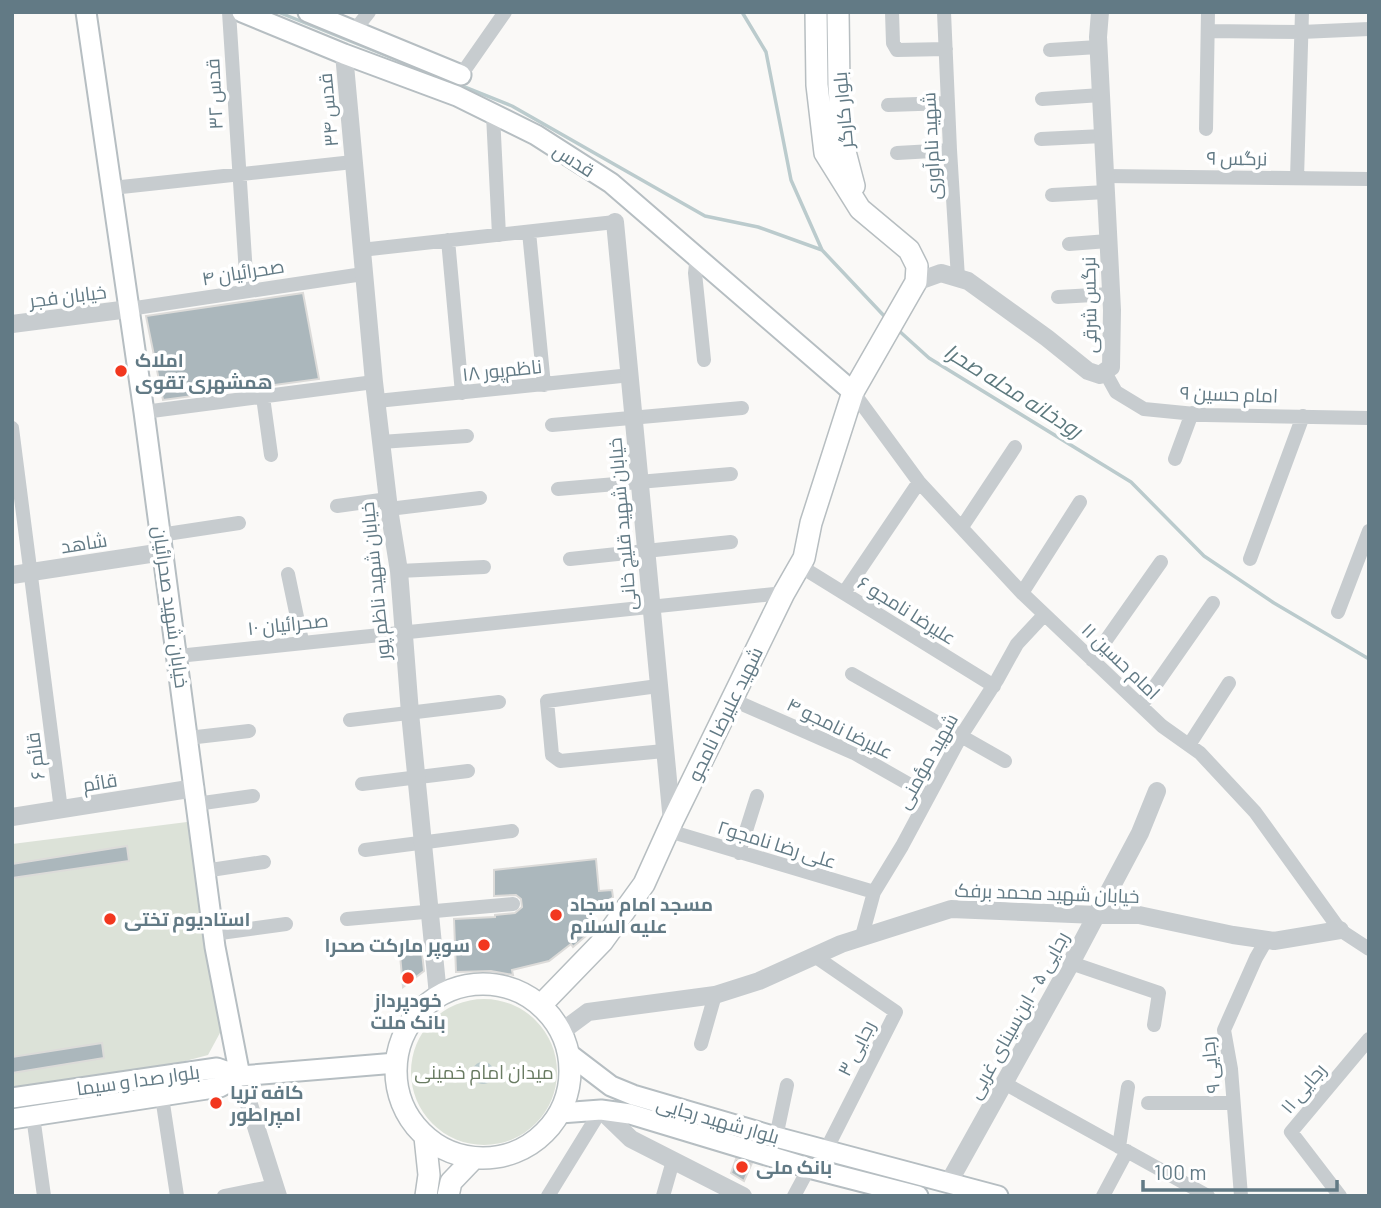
<svg xmlns="http://www.w3.org/2000/svg" width="1381" height="1208" viewBox="0 0 1381 1208" font-family="Barlow,Cairo,sans-serif">
<style>
.green{fill:#dce2d8}
.water{fill:#bbcbcd}
.lines{fill:none;stroke-linecap:round;stroke-linejoin:round}
.stream{stroke:#bbcbcd;stroke-width:3.5}
.building{fill:#abb7bc;stroke:#dcdbd9;stroke-width:2}
.secondary-casing{stroke:#b6bec2;stroke-width:23}
.primary-casing{stroke:#b7bec1;stroke-width:24}
.minor{stroke:#c7cccf;stroke-width:14}
.tertiary{stroke:#c7cccf;stroke-width:18}
.secondary{stroke:#fff;stroke-width:19}
.primary{stroke:#fff;stroke-width:21}
.poi-dot{fill:#f2371f;stroke:#fff;stroke-width:2.5}
.labels{text-anchor:middle;stroke-width:7;stroke-linejoin:round;paint-order:stroke}
.street-label{font-size:19px;fill:#627a85;stroke:#fff}
.poi-label{font-size:19px;font-weight:bold;fill:#627a85;stroke:#fff;text-anchor:start}
.park-label{font-size:19px;fill:#697b62;stroke:#fff}
.water-label{font-size:21px;font-style:italic;fill:#5d797e;stroke:#fff}
</style>
<rect width="100%" height="100%" fill="#faf9f7"/>
<!-- green -->
<path class="green" d="M 195,821 L 221,1010 L 221,1031 L 208,1055 L 178,1063 L 12,1088 L 12,844 Z
M411 1072a73 73 0 1 1 146 0a73 73 0 1 1-146 0Z"/>
<!-- water -->
<path class="water" d="M472 1073a11 11 0 1 1 22 0a11 11 0 1 1-22 0Z"/>
<g class="lines">
<!-- stream -->
<path class="stream" d="M 278,12 L 512,106 L 705,216 L 758,227 L 822,250
M 742,12 L 766,52 L 791,180 L 822,250 L 887,319
M 897,329 L 929,358 L 1131,482 L 1204,556 L 1274,603 L 1369,659"/>
</g>
<!-- building -->
<path class="building" d="M 303,293 L 319,379 L 163,400 L 146,316 Z
M 127,846 L 129,861 L 12,878 L 12,864 Z
M 596,859 L 599,891 L 612,890 L 613,897 L 587,921 L 594,929 L 573,947 L 571,944 L 549,961 L 512,970 L 513,975 L 491,971 L 456,972 L 454,919 L 495,917 L 495,915 L 515,913 L 522,907 L 521,899 L 516,895 L 494,896 L 494,870 Z
M 422,952 L 424,971 L 403,987 L 400,955 Z
M 102,1043 L 104,1058 L 12,1073 L 12,1057 Z
M 736,1159 L 752,1163 L 744,1181 L 731,1173 Z"/>
<g class="lines">
<defs>
<path id="secondary" d="M 86,12 L 144,412 L 215,947 L 240,1076
M 242,12 L 344,54 L 457,96 L 536,135 L 611,183 L 853,392
M 308,12 L 461,75
M 569,1054 L 611,1086 L 633,1095 L 776,1137 L 998,1196
M 12,1098 L 217,1068 L 240,1076 L 396,1063
M 560,1113 L 601,1110 L 630,1114 L 809,1168 L 918,1196
M 12,1119 L 220,1087 L 240,1076"/>
<path id="primary" d="M 838,12 L 839,86 L 843,144 L 854,186
M396 1071a87 87 0 1 1 174 0a87 87 0 1 1-174 0Z
M 541,1005 L 602,942 L 644,884 L 672,822 L 784,593 L 804,558 L 811,523 L 853,392 L 916,282 L 917,266 L 909,250 L 860,209 L 825,153 L 817,85 L 816,12
M 425,1137 L 429,1175 L 426,1196
M 448,1196 L 451,1182 L 474,1158"/>
</defs>
<!-- secondary casing -->
<use href="#secondary" class="secondary-casing"/>
<!-- primary casing -->
<use href="#primary" class="primary-casing"/>
<!-- minor -->
<path class="minor" d="M 229,12 L 247,290
M 892,12 L 893,43 L 897,50 L 946,49
M 944,12 L 950,150 L 958,278
M 354,31 L 369,12
M 1208,31 L 1301,32 L 1369,29
M 1050,50 L 1098,47
M 461,75 L 505,12
M 1042,99 L 1101,95
M 888,105 L 948,103
M 493,115 L 499,235
M 1206,129 L 1208,12
M 1041,139 L 1103,136
M 897,153 L 950,150
M 1105,176 L 1369,179
M 1297,178 L 1302,12
M 112,188 L 353,162
M 1052,195 L 1106,192
M 529,232 L 544,385
M 448,240 L 462,393
M 1069,244 L 1108,241
M 361,250 L 615,222
M 697,256 L 695,273 L 704,360
M 1058,297 L 1111,294
M 129,309 L 363,274
M 1105,372 L 1116,392 L 1144,409 L 1205,415 L 1369,418
M 853,392 L 919,482 L 1022,593 L 1162,726 L 1200,753 L 1255,812 L 1340,930 L 1369,949
M 263,397 L 271,455
M 377,401 L 631,375
M 144,412 L 374,382
M 552,425 L 742,408
M 12,428 L 61,810
M 381,442 L 467,436
M 1175,459 L 1192,413
M 558,489 L 731,474
M 337,506 L 388,499
M 389,509 L 480,498
M 962,527 L 1015,447
M 160,535 L 239,523
M 570,559 L 731,542
M 1250,559 L 1303,416
M 800,566 L 994,686
M 399,571 L 484,567
M 288,574 L 302,641
M 844,593 L 919,482
M 1022,593 L 1080,502
M 1338,612 L 1369,531
M 178,656 L 784,593
M 1092,660 L 1161,562
M 852,674 L 1005,761
M 658,686 L 547,701 L 552,755 L 560,761 L 664,751
M 733,700 L 854,753 L 928,795
M 1141,706 L 1213,603
M 350,720 L 499,702
M 188,738 L 249,731
M 1189,745 L 1229,683
M 362,784 L 468,771
M 196,804 L 253,796
M 669,831 L 874,892
M 365,850 L 512,831
M 739,853 L 757,796
M 204,871 L 264,862
M 347,919 L 513,904
M 213,934 L 286,924
M 862,936 L 874,892 L 902,846 L 961,736 L 997,680 L 1017,644 L 1044,615
M 816,957 L 896,1012 L 826,1150
M 1071,963 L 1159,993 L 1154,1025
M 701,1044 L 715,995
M 1004,1083 L 1208,1196
M 162,1097 L 177,1196
M 1148,1103 L 1233,1103
M 33,1116 L 44,1196
M 776,1137 L 787,1085
M 1119,1147 L 1128,1087
M 224,1196 L 275,1186
M 548,1196 L 601,1110
M 663,1196 L 673,1161
M 794,1196 L 809,1168
M 1103,1196 L 1127,1151
M 1241,1196 L 1231,1069 L 1224,1030 L 1256,958 L 1267,939
M 1340,1196 L 1291,1132 L 1369,1039"/>
<!-- tertiary -->
<path class="tertiary" d="M 344,54 L 374,382 L 389,509 L 399,571 L 410,713 L 438,995
M 615,222 L 672,822
M 916,282 L 941,273 L 968,281 L 1047,338 L 1088,371 L 1100,375 L 1111,367 L 1112,310 L 1098,37 L 1100,12
M 12,324 L 129,309
M 12,575 L 163,552
M 12,817 L 195,788
M 561,1032 L 588,1012 L 715,995 L 759,981 L 841,944 L 951,909 L 1097,915 L 1139,915 L 1233,935 L 1274,941 L 1340,930
M 240,1076 L 278,1196
M 601,1110 L 631,1139 L 743,1196
M 949,1182 L 1071,963 L 1140,833 L 1157,791"/>
<!-- secondary -->
<use href="#secondary" class="secondary"/>
<!-- primary -->
<use href="#primary" class="primary"/>
</g>
<!-- markers -->
<g class="poi-dot">
<circle cx="121" cy="371" r="7"/>
<circle cx="556" cy="915" r="7"/>
<circle cx="110" cy="919" r="7"/>
<circle cx="484" cy="945" r="7"/>
<circle cx="408" cy="978" r="7"/>
<circle cx="216" cy="1103" r="7"/>
<circle cx="742" cy="1167" r="7"/>
</g>
<g class="labels">
<!-- street labels -->
<g class="street-label">
<text transform="translate(214 94) rotate(-93)" y="7">قدس ۳۲</text>
<text transform="translate(328 110) rotate(-95)" y="7">قدس ۳۴</text>
<text transform="translate(843 110) rotate(-95)" y="7">بلوار کارگر</text>
<text transform="translate(931 146) rotate(-93)" y="7">شهید نام‌آوری</text>
<text transform="translate(1237 158) rotate(1)" y="7">نرگس ۹</text>
<text transform="translate(574 160) rotate(33)" y="7">قدس</text>
<text transform="translate(243 272) rotate(-9)" y="7">صحرائیان ۴</text>
<text transform="translate(68 296) rotate(-7)" y="7">خیابان فجر</text>
<text transform="translate(1089 305) rotate(-91)" y="7">نرگس شرقی</text>
<text transform="translate(502 370) rotate(-6)" y="7">ناظم‌پور ۱۸</text>
<text transform="translate(1229 394) rotate(2)" y="7">امام حسین ۹</text>
<text transform="translate(622 524) rotate(-95)" y="7">خیابان شهید قلیچ خانی</text>
<text transform="translate(84 543) rotate(-9)" y="7">شاهد</text>
<text transform="translate(375 581) rotate(-96)" y="7">خیابان شهید ناظم پور</text>
<text transform="translate(171 607) rotate(82)" y="7">خیابان شهید صحرائیان</text>
<text transform="translate(907 610) rotate(32)" y="7">علیرضا نامجو ۶</text>
<text transform="translate(288 624) rotate(-6)" y="7">صحرائیان ۱۰</text>
<text transform="translate(1121 661) rotate(44)" y="7">امام حسین ۱۱</text>
<text transform="translate(725 714) rotate(-64)" y="7">شهید علیرضا نامجو</text>
<text transform="translate(840 728) rotate(26)" y="7">علیرضا نامجو ۴</text>
<text transform="translate(35 756) rotate(-97)" y="7">قائم ۶</text>
<text transform="translate(927 761) rotate(-61)" y="7">شهید مؤمنی</text>
<text transform="translate(100 782) rotate(-9)" y="7">قائم</text>
<text transform="translate(777 844) rotate(17)" y="7">علی رضا نامجو۲</text>
<text transform="translate(1047 893) rotate(2)" y="7">خیابان شهید محمد برفک</text>
<text transform="translate(1018 1015) rotate(-61)" y="7">رجایی ۵ - ابن‌سینای غربی</text>
<text transform="translate(856 1048) rotate(-63)" y="7">رجایی ۳</text>
<text transform="translate(1210 1065) rotate(-96)" y="7">رجایی ۹</text>
<text transform="translate(138 1080) rotate(-8)" y="7">بلوار صدا و سیما</text>
<text transform="translate(1303 1088) rotate(-50)" y="7">رجایی ۱۱</text>
<text transform="translate(718 1120) rotate(16)" y="7">بلوار شهید رجایی</text>
</g>
<!-- poi labels -->
<g class="poi-label">
<text x="135" y="367">املاک<tspan x="135" dy="22">همشهری تقوی</tspan></text>
<text x="570" y="911">مسجد امام سجاد<tspan x="570" dy="22">علیه السلام</tspan></text>
<text x="124" y="926">استادیوم تختی</text>
<text x="470" y="952" text-anchor="end">سوپر مارکت صحرا</text>
<text x="408" y="1007" text-anchor="middle">خودپرداز<tspan x="408" dy="22">بانک ملت</tspan></text>
<text x="230" y="1099">کافه تریا<tspan x="230" dy="22">امپراطور</tspan></text>
<text x="756" y="1174">بانک ملی</text>
</g>
<!-- park labels -->
<g class="park-label">
<text x="484" y="1079">میدان امام خمینی</text>
</g>
<!-- water labels -->
<g class="water-label">
<text transform="translate(1013 391) rotate(32)" y="7">رودخانه محله صحرا</text>
</g>
</g>
<!-- border -->
<rect width="1381" height="1208" fill="none" stroke="#627a85" stroke-width="28"/>
<!-- scale -->
<path d="M1143 1180v10h194v-10" fill="none" stroke="#627a85" stroke-width="3.5"/>
<text x="1154" y="1180" font-size="21" fill="#627a85" stroke="#ffffff" stroke-width="5" paint-order="stroke">100 m</text>
</svg>
